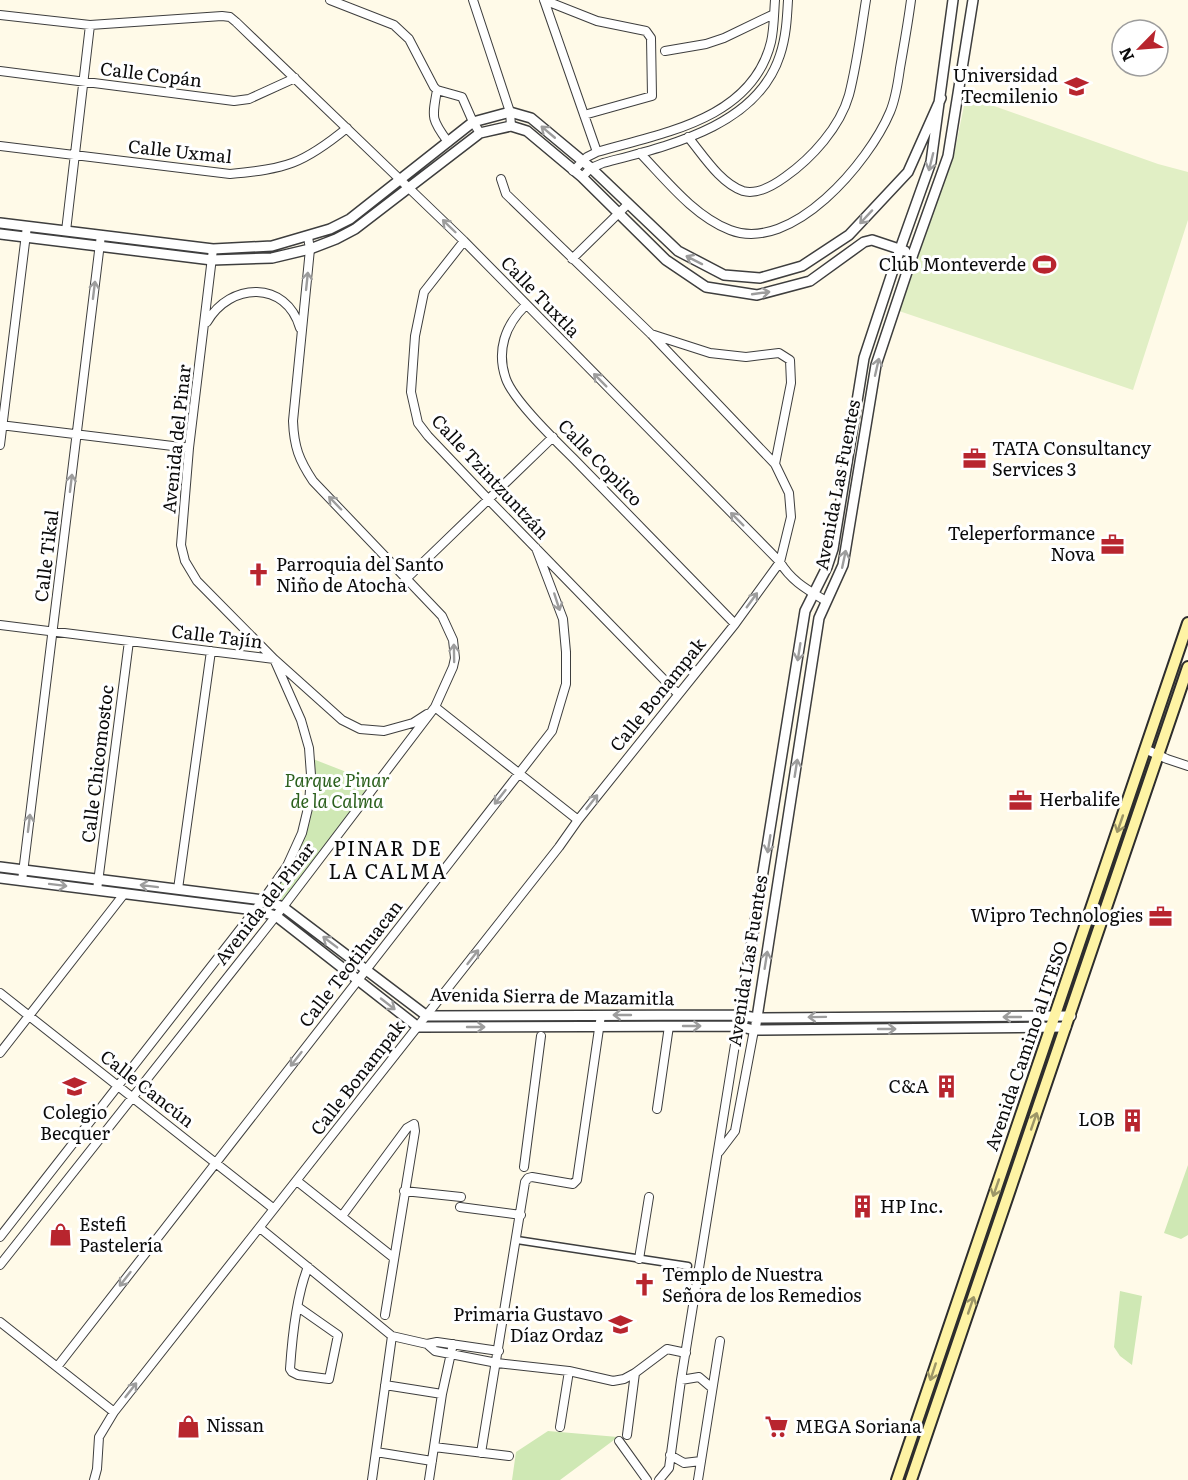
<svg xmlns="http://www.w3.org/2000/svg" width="1188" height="1480" viewBox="0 0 1188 1480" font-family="Literata,serif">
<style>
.green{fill:#cfe8b4}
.pitch{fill:#e1efc5}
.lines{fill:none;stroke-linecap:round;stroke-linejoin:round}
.pedestrian-casing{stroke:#3e3e3e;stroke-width:9}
.minor-casing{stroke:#3e3e3e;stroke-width:10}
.tertiary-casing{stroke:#3e3e3e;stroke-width:12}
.secondary-casing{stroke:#2d2d2d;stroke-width:14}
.pedestrian{stroke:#fff;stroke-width:6}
.minor{stroke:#fff;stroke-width:8}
.tertiary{stroke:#fff;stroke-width:9}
.secondary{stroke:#fef3a4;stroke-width:10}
.oneway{stroke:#9d9d9d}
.oneway2{stroke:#9d9667}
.labels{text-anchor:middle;stroke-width:6;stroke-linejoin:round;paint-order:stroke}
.street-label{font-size:18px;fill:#0b0b0b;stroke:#fff}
.poi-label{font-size:18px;fill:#0b0b0b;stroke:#fff;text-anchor:start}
.park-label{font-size:18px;font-style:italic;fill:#2b601d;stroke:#fff}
.neighbourhood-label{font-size:20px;letter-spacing:1.5px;fill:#0b0b0b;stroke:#fff}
</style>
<rect width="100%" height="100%" fill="#fffae8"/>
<!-- green -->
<path class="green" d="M 313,759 L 372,782 L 281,903 L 268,898 C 290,874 313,830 314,796 C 315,784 314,771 313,759 Z
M 1188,1165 L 1188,1235 L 1181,1239 L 1164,1233 Z
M 1120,1291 L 1142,1296 L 1132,1365 L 1120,1356 L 1114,1347 Z
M 548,1431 L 618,1437 L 560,1480 L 512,1480 L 516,1452 Z"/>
<!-- pitch -->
<path class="pitch" d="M 966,96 L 1158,164 L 1188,172 L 1188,220 L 1133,390 L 899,311 L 955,150 Z"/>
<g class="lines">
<defs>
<path id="pedestrian" d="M 517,1240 L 688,1266"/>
<path id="minor" d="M 330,0 L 394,25 L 409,39 L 434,87 L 437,90 L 462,97 L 473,122 L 480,133
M 473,0 L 510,112 L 511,126
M 544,0 L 597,21 L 646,31 L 651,38 L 652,96 L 584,115
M 544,0 L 597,152
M 0,15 L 90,25 L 222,16 L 230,17 L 236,22 L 464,241 L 780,562 C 791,581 808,590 826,601
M 665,51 L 706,44 L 724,38 L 774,14
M 0,71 L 234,101 L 249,99 L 295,78
M 437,90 C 432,118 431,119 448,142
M 688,137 C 703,155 720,183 743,191 C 757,195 774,185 785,177 C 812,158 840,127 849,95 C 857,64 861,31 866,0
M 0,146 L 230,174 C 286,169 303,164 347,128
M 640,153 C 666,180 694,216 730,230 C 792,254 869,162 890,112 C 896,98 898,82 900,68 C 904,45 908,23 911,0
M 573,171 L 587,157 L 597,152 C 662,133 752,120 771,42 C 774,29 774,13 775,0
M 582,177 L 591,168 L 603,163 C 667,146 757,127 780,55 C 786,37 787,19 788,0
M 66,231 L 90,25
M 464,241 L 424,292 L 415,336 L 411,392 L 418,423 L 428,436 L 488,499 L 678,694
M 572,259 L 627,205
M 526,305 C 505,325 496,351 506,379 C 514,401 557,442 574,459 C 628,514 681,569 735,624
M 207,322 C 230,282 286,280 300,328
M 651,334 L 710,353 L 746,357 L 779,353 L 790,360 L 791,383 L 775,464
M 0,425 L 189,448
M 0,445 L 27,226
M 407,578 L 553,437
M 0,625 L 274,659 L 342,720 L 360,729 L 384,731 L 413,723 L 427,714
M 435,707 L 578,820
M 1145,749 L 1167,759 L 1188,766
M 22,881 L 101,235
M 178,889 L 211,651
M 97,890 L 129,641
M 0,993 L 274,1209
M 0,1053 L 124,894
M 657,1109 L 669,1026
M 719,1152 L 735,1131 L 754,1030
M 524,1167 L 541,1036
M 297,1181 L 394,1258
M 404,1191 L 461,1197
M 460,1207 L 521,1215
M 342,1216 L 407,1128 L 414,1124 L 415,1131 L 385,1315
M 260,1228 L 392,1336 L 427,1344 L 435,1351 L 497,1363 L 569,1371 L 613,1381 L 624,1379 L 635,1373 L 667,1349 L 686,1353
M 0,1237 L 263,900 L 287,866 L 302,833 L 309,804 L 311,775 L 309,748 L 301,720 L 274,659 L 197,581 L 185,561 L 181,545 L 189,448 L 213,249
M 639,1259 L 649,1197
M 0,1265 L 283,907 L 435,707 L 453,667 L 455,658 L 453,640 L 442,616 L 313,481 C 299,460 294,447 293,421 L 310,249 L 308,237
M 298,1307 L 338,1335 L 329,1379 L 298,1375 L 292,1372 L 290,1369 C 292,1339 297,1294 308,1267
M 0,1322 L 114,1412
M 427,1344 L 437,1342 L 499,1351
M 57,1367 L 552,731 L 566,684 L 566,652 L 563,619 L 536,548
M 681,1380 L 699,1377 L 712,1388
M 385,1385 L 442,1394
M 560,1427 L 569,1371
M 627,1435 L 635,1373
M 619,1441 L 647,1480
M 434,1447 L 509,1456
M 376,1452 L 432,1461
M 481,1453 L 525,1182 L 528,1178 L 532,1177 L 573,1184 L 577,1180 L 601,1015
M 670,1455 L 684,1463 L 701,1461
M 94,1480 L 97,1469 L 99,1437 L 114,1412 L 559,847 L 578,820 L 735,624 L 780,562 L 791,517 L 789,493 L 775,464 L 651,334 L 506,194 L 501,179
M 372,1480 L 392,1336
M 429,1480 L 442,1394 L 453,1344
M 659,1480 L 669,1468 L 681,1380 L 738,1026
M 698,1480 L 720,1341"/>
<path id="tertiary" d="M 0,223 L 213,249 L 272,246 L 330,229 L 350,219 L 473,122 L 510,112 L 531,118 L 591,168 L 678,251 L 724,275 L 760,278 L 802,266 L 849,235 L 908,172 L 941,98
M 0,234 L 212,260 L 272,258 L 310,249 L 336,239 L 355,229 L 480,133 L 511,126 L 527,131 L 582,177 L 666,260 L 706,287 L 757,295 L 810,281 L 864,242 L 872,240 L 905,251
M 0,867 L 263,900 L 283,907 L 427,1016 L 739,1015 L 757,1018 L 1071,1016
M 0,878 L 255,910 L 276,916 L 418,1027 L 738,1026 L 754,1030 L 1066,1027
M 739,1021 L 805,611 L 827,567 L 833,549 L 864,358 L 900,249 L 931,162 L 953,0
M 756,1024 L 819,618 L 843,565 L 876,365 L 913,254 L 948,156 L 973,0"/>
<path id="secondary" d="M 897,1480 L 1188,623
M 911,1480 L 1188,667"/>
</defs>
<!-- pedestrian casing -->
<use href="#pedestrian" class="pedestrian-casing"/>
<!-- minor casing -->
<use href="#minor" class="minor-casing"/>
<!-- tertiary casing -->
<use href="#tertiary" class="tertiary-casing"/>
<!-- secondary casing -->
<use href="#secondary" class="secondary-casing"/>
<!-- pedestrian -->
<use href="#pedestrian" class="pedestrian"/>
<!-- minor -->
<use href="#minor" class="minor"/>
<!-- tertiary -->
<use href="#tertiary" class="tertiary"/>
<!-- secondary -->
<use href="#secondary" class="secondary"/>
</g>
<!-- one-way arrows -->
<defs><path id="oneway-shaft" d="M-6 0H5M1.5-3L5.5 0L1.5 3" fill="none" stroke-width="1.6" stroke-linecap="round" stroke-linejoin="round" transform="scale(1.5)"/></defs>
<g class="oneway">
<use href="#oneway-shaft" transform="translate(548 132) rotate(-140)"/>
<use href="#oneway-shaft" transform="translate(931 162) rotate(104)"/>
<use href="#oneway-shaft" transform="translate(866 217) rotate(133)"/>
<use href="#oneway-shaft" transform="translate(449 226) rotate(-136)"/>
<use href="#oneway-shaft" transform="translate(694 260) rotate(-153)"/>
<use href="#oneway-shaft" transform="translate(307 281) rotate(-84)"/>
<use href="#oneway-shaft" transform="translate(94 290) rotate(-83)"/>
<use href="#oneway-shaft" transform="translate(761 293) rotate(-8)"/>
<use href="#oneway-shaft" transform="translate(877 367) rotate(-77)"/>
<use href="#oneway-shaft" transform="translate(600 380) rotate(-135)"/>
<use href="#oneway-shaft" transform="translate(71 483) rotate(-83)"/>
<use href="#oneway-shaft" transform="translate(335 503) rotate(-134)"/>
<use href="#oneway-shaft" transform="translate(737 519) rotate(-135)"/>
<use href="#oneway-shaft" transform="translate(844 559) rotate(-78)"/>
<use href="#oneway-shaft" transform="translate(752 600) rotate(-54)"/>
<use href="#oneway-shaft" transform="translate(557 602) rotate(72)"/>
<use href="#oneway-shaft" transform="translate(799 652) rotate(99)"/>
<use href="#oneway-shaft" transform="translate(454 653) rotate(-91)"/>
<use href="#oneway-shaft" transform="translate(796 768) rotate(-81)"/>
<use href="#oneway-shaft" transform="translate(500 797) rotate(128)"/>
<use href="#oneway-shaft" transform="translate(592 802) rotate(-52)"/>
<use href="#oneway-shaft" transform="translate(29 823) rotate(-83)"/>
<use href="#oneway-shaft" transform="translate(769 844) rotate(99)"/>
<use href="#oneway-shaft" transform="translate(58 885) rotate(7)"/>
<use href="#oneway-shaft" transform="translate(149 886) rotate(-173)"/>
<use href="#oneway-shaft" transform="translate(330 942) rotate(-143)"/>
<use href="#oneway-shaft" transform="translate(473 957) rotate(-52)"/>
<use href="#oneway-shaft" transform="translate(766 960) rotate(-81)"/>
<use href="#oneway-shaft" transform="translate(388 1004) rotate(38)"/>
<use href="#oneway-shaft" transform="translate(622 1015) rotate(180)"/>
<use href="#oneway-shaft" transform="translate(817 1017) rotate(179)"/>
<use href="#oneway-shaft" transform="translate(1012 1017) rotate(-180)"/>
<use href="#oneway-shaft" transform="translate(692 1026)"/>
<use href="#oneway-shaft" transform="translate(476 1027)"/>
<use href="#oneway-shaft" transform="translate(887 1029)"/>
<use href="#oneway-shaft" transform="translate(296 1059) rotate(128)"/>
<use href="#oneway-shaft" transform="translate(125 1279) rotate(128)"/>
<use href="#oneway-shaft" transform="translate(131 1390) rotate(-52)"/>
</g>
<g class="oneway2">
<use href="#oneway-shaft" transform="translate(1120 824) rotate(109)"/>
<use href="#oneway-shaft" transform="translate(1034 1121) rotate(-71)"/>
<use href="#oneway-shaft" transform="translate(996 1188) rotate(109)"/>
<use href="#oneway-shaft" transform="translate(971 1305) rotate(-71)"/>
<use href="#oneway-shaft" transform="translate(933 1372) rotate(108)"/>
</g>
<!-- icons -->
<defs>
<symbol id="university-bare" viewBox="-9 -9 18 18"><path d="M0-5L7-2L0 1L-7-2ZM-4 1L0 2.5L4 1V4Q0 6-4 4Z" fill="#b8252e" stroke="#fff" stroke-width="2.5" paint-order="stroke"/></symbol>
<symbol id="stadium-bare" viewBox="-9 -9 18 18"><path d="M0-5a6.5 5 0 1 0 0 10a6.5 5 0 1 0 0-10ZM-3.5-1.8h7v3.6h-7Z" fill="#b8252e" stroke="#fff" stroke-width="2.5" paint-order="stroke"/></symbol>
<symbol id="office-bare" viewBox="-9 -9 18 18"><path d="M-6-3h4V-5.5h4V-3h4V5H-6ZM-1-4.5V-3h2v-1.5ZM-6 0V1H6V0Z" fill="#b8252e" stroke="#fff" stroke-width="2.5" paint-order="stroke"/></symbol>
<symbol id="church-bare" viewBox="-9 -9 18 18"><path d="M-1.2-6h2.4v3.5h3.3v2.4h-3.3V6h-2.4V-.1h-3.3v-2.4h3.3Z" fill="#b8252e" stroke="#fff" stroke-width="2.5" paint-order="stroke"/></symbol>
<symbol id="school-bare" viewBox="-9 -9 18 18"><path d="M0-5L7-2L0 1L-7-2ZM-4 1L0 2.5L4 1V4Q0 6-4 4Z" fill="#b8252e" stroke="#fff" stroke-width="2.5" paint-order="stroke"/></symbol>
<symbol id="building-bare" viewBox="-9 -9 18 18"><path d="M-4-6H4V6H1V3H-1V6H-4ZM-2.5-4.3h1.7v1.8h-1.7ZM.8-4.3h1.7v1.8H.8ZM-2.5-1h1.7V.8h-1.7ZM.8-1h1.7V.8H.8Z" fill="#b8252e" stroke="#fff" stroke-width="2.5" paint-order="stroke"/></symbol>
<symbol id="shop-bare" viewBox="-9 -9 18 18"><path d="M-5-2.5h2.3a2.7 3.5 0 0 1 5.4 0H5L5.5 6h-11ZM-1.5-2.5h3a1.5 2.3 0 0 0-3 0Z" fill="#b8252e" stroke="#fff" stroke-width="2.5" paint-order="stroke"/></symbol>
<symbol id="supermarket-bare" viewBox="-9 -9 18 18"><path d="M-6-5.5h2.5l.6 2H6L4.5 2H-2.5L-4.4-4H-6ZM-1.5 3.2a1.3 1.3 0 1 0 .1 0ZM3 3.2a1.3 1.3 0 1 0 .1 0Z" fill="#b8252e" stroke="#fff" stroke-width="2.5" paint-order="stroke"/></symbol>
</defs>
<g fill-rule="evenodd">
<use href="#university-bare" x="1060" y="70" width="33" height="33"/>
<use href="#stadium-bare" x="1028" y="248" width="33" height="33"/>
<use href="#office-bare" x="958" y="442" width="33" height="33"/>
<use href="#office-bare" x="1096" y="528" width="33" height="33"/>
<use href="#church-bare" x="242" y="558" width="33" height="33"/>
<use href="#office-bare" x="1004" y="784" width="33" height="33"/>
<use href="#office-bare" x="1144" y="900" width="33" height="33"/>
<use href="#school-bare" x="58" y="1070" width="33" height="33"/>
<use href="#building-bare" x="930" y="1070" width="33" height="33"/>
<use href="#building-bare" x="1116" y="1104" width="33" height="33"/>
<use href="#building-bare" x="846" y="1190" width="33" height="33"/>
<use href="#shop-bare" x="44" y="1218" width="33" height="33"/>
<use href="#church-bare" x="628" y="1268" width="33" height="33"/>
<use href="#school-bare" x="604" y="1308" width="33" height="33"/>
<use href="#shop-bare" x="172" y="1410" width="33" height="33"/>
<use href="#supermarket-bare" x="760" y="1410" width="33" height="33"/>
</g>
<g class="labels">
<!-- street labels -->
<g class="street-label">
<text transform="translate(151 75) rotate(7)" y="6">Calle Copán</text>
<text transform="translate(180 152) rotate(6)" y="6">Calle Uxmal</text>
<text transform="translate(540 297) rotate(46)" y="6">Calle Tuxtla</text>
<text transform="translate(177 439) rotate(-84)" y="6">Avenida del Pinar</text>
<text transform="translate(600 463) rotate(46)" y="6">Calle Copilco</text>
<text transform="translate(490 477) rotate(47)" y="6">Calle Tzintzuntzán</text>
<text transform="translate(838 485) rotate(-79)" y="6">Avenida Las Fuentes</text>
<text transform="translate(47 556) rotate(-83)" y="6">Calle Tikal</text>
<text transform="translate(217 637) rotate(7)" y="6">Calle Tajín</text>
<text transform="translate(658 695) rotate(-51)" y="6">Calle Bonampak</text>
<text transform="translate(98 764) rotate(-83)" y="6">Calle Chicomostoc</text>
<text transform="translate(265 904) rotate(-52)" y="6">Avenida del Pinar</text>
<text transform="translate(748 961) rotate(-81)" y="6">Avenida Las Fuentes</text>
<text transform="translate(351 964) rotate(-52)" y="6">Calle Teotihuacan</text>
<text transform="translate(552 997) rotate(1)" y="6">Avenida Sierra de Mazamitla</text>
<text transform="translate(1027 1046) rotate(-71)" y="6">Avenida Camino al ITESO</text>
<text transform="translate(358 1078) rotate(-52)" y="6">Calle Bonampak</text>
<text transform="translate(147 1089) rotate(38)" y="6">Calle Cancún</text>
</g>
<!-- poi labels -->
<g class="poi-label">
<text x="1058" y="82" text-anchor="end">Universidad<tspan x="1058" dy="21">Tecmilenio</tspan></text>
<text x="1026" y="271" text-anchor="end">Club Monteverde</text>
<text x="992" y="455">TATA Consultancy<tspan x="992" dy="21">Services 3</tspan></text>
<text x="1095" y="540" text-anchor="end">Teleperformance<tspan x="1095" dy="21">Nova</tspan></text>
<text x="276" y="571">Parroquia del Santo<tspan x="276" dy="21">Niño de Atocha</tspan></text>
<text x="1039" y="806">Herbalife</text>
<text x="1143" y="922" text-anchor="end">Wipro Technologies</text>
<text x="929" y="1093" text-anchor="end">C&amp;A</text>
<text x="75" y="1119" text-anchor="middle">Colegio<tspan x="75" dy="21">Becquer</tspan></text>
<text x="1115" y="1126" text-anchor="end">LOB</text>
<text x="880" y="1213">HP Inc.</text>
<text x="79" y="1231">Estefi<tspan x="79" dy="21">Pastelería</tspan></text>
<text x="662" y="1281">Templo de Nuestra<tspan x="662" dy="21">Señora de los Remedios</tspan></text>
<text x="603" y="1321" text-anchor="end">Primaria Gustavo<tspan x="603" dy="21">Díaz Ordaz</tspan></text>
<text x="206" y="1432">Nissan</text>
<text x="795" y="1433">MEGA Soriana</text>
</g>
<!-- park labels -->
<g class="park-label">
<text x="337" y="787">Parque Pinar<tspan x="337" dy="21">de la Calma</tspan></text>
</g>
<!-- neighbourhood labels -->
<g class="neighbourhood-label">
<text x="388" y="856">PINAR DE<tspan x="388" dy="23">LA CALMA</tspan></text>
</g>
</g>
<!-- north arrow -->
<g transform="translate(1140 48) rotate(245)"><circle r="28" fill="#ffffff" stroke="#9d9d9d" stroke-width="1.5"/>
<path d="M0-4.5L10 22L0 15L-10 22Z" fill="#b8252e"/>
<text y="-9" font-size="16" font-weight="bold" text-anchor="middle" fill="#0b0b0b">N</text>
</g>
</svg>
